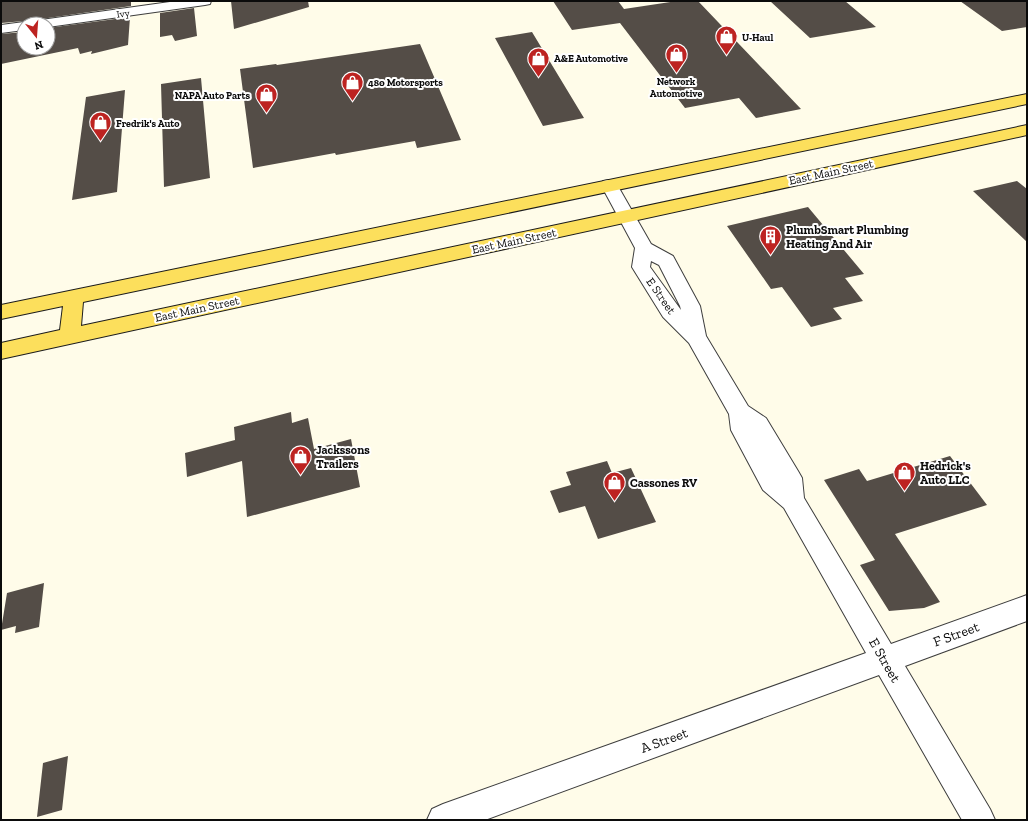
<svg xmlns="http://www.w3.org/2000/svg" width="1028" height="821" viewBox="0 0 1028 821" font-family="'Zilla Slab',serif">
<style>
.building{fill:#544d47}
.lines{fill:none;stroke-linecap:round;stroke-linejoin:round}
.minor-casing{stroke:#3e3e3e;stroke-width:2}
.major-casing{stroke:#1c1c1c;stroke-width:2}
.minor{fill:#fff;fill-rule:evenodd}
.major{fill:#fcdf5c;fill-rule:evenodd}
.labels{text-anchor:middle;stroke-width:4;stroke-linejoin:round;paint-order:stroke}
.far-street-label{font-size:10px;fill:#0b0b0b;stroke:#fff}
.far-poi-label{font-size:10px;font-weight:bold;fill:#0b0b0b;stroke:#fff;text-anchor:start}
.street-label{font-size:12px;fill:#0b0b0b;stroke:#fff}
.poi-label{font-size:12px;font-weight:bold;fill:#0b0b0b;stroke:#fff;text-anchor:start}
.near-street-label{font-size:14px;fill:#0b0b0b;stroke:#fff}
</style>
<rect width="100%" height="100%" fill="#fffce9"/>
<!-- building -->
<path class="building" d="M 1,1 L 131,1 L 131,6 L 41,19 L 35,20 L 33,24 L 24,21 L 1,23 Z
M 231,1 L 308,1 L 309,7 L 234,29 Z
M 553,1 L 618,1 L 624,9 L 677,1 L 698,1 L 801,109 L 756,118 L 739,98 L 685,108 L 620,23 L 572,30 Z
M 770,1 L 845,1 L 876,27 L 810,38 Z
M 960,1 L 1027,1 L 1027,27 L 1002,31 Z
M 194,8 L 197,36 L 175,41 L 172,35 L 160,37 L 160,13 Z
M 130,17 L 128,45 L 91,54 L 92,51 L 80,54 L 78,48 L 1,64 L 1,34 L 24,32 L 24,48 L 48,48 L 48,28 Z
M 532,32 L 584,118 L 543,126 L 495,38 Z
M 420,44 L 461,140 L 417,148 L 415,141 L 336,155 L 335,153 L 253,168 L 240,69 L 276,64 L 277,65 Z
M 201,78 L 210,178 L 164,187 L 161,84 Z
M 125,90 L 117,192 L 72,200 L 86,97 Z
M 1017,181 L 1027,189 L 1027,242 L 973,191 Z
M 808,207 L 864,274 L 845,278 L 863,301 L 833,308 L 842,319 L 811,327 L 782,287 L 771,289 L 727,226 Z
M 291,412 L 292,423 L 308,418 L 314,449 L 351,439 L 360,487 L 247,517 L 242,461 L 187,477 L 185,453 L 235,440 L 234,427 Z
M 950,456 L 987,505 L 895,534 L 940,602 L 924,608 L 889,611 L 860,565 L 875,560 L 824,480 L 859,469 L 867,481 Z
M 607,461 L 612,473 L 631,468 L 656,522 L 598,539 L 585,506 L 559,513 L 550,491 L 571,485 L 566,472 Z
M 44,583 L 39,627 L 15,633 L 16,626 L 1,630 L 7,593 Z
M 68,756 L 62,810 L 37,817 L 43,763 Z"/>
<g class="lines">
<defs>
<path id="minor" d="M 177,1 L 211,1 L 210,4 L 205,5 L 48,27 L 48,24 L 34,24 L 36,21 L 41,20 Z
M 24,22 L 29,24 L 24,24 L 24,30 L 1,33 L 1,25 Z
M 609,180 L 615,181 L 651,244 L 673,256 L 700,306 L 706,336 L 748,406 L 766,418 L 798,471 L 802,478 L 804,498 L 891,644 L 1027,595 L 1027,621 L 905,666 L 990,809 L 995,820 L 962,820 L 879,675 L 485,820 L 427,820 L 432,809 L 443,804 L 866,653 L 784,508 L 763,490 L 731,430 L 729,414 L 689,343 L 663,317 L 632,267 L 635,248 L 601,185 L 603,181 ZM 651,261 L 659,265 L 680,306 L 681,310 L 650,267 Z"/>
<path id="major" d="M 1027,94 L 1027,104 L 83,302 L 81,326 L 1027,125 L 1027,135 L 1,359 L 1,343 L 60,330 L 63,306 L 1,319 L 1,305 Z"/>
</defs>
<!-- minor casing -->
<use href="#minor" class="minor-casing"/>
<!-- major casing -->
<use href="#major" class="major-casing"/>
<!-- minor -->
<use href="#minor" class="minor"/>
<!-- major -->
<use href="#major" class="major"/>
</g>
<!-- icons -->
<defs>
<symbol id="shop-pin" viewBox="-11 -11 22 30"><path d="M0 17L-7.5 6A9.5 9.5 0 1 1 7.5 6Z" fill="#bd2321" stroke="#fff"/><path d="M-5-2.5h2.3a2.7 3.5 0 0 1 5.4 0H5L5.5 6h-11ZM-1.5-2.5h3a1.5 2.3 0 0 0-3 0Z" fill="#fff"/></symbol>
<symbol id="building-pin" viewBox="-11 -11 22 30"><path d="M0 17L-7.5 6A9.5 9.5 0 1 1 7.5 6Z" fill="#bd2321" stroke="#fff"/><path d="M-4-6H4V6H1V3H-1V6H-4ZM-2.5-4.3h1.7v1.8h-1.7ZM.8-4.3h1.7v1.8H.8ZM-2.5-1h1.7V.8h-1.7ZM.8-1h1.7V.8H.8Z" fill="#fff"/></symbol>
</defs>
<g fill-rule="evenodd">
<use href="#shop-pin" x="714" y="24" width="25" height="34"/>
<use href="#shop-pin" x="664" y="42" width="25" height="34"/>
<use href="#shop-pin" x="526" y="46" width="25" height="34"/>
<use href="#shop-pin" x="340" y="70" width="25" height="34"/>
<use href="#shop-pin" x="254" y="82" width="25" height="34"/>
<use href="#shop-pin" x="88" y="110" width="25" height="34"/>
<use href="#building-pin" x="758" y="224" width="25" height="34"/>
<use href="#shop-pin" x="288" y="444" width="25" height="34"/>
<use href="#shop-pin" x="892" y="460" width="25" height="34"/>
<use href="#shop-pin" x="602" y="470" width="25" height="34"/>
</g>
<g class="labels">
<!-- far-street labels -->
<g class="far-street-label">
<text transform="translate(123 13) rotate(-8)" y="4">Ivy</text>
</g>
<!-- far-poi labels -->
<g class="far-poi-label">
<text x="742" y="41">U-Haul</text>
<text x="554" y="62">A&amp;E Automotive</text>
<text x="676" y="85" text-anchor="middle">Network<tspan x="676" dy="12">Automotive</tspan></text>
<text x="368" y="86">480 Motorsports</text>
<text x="250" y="99" text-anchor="end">NAPA Auto Parts</text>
<text x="116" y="127">Fredrik's Auto</text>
</g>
<!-- street labels -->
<g class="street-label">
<text transform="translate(831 172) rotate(-12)" y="4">East Main Street</text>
<text transform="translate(514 241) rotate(-12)" y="4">East Main Street</text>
<text transform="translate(661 296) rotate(55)" y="4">E Street</text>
<text transform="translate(197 309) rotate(-12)" y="4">East Main Street</text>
</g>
<!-- poi labels -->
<g class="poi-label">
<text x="786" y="234">PlumbSmart Plumbing<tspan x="786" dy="14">Heating And Air</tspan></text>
<text x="316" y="454">Jackssons<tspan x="316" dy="14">Trailers</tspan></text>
<text x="920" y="470">Hedrick's<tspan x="920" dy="14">Auto LLC</tspan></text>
<text x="630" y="487">Cassones RV</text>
</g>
<!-- near-street labels -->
<g class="near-street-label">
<text transform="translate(956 634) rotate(-20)" y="5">F Street</text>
<text transform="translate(885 660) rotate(60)" y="5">E Street</text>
<text transform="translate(664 740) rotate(-20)" y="5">A Street</text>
</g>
</g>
<!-- border -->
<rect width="1028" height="821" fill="none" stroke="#0b0b0b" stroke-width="4"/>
<!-- north arrow -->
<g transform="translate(36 36) rotate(163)"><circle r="19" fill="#ffffff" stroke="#9d9d9d"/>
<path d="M0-3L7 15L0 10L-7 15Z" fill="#bd2321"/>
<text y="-6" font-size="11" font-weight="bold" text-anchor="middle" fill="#0b0b0b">N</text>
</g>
</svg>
